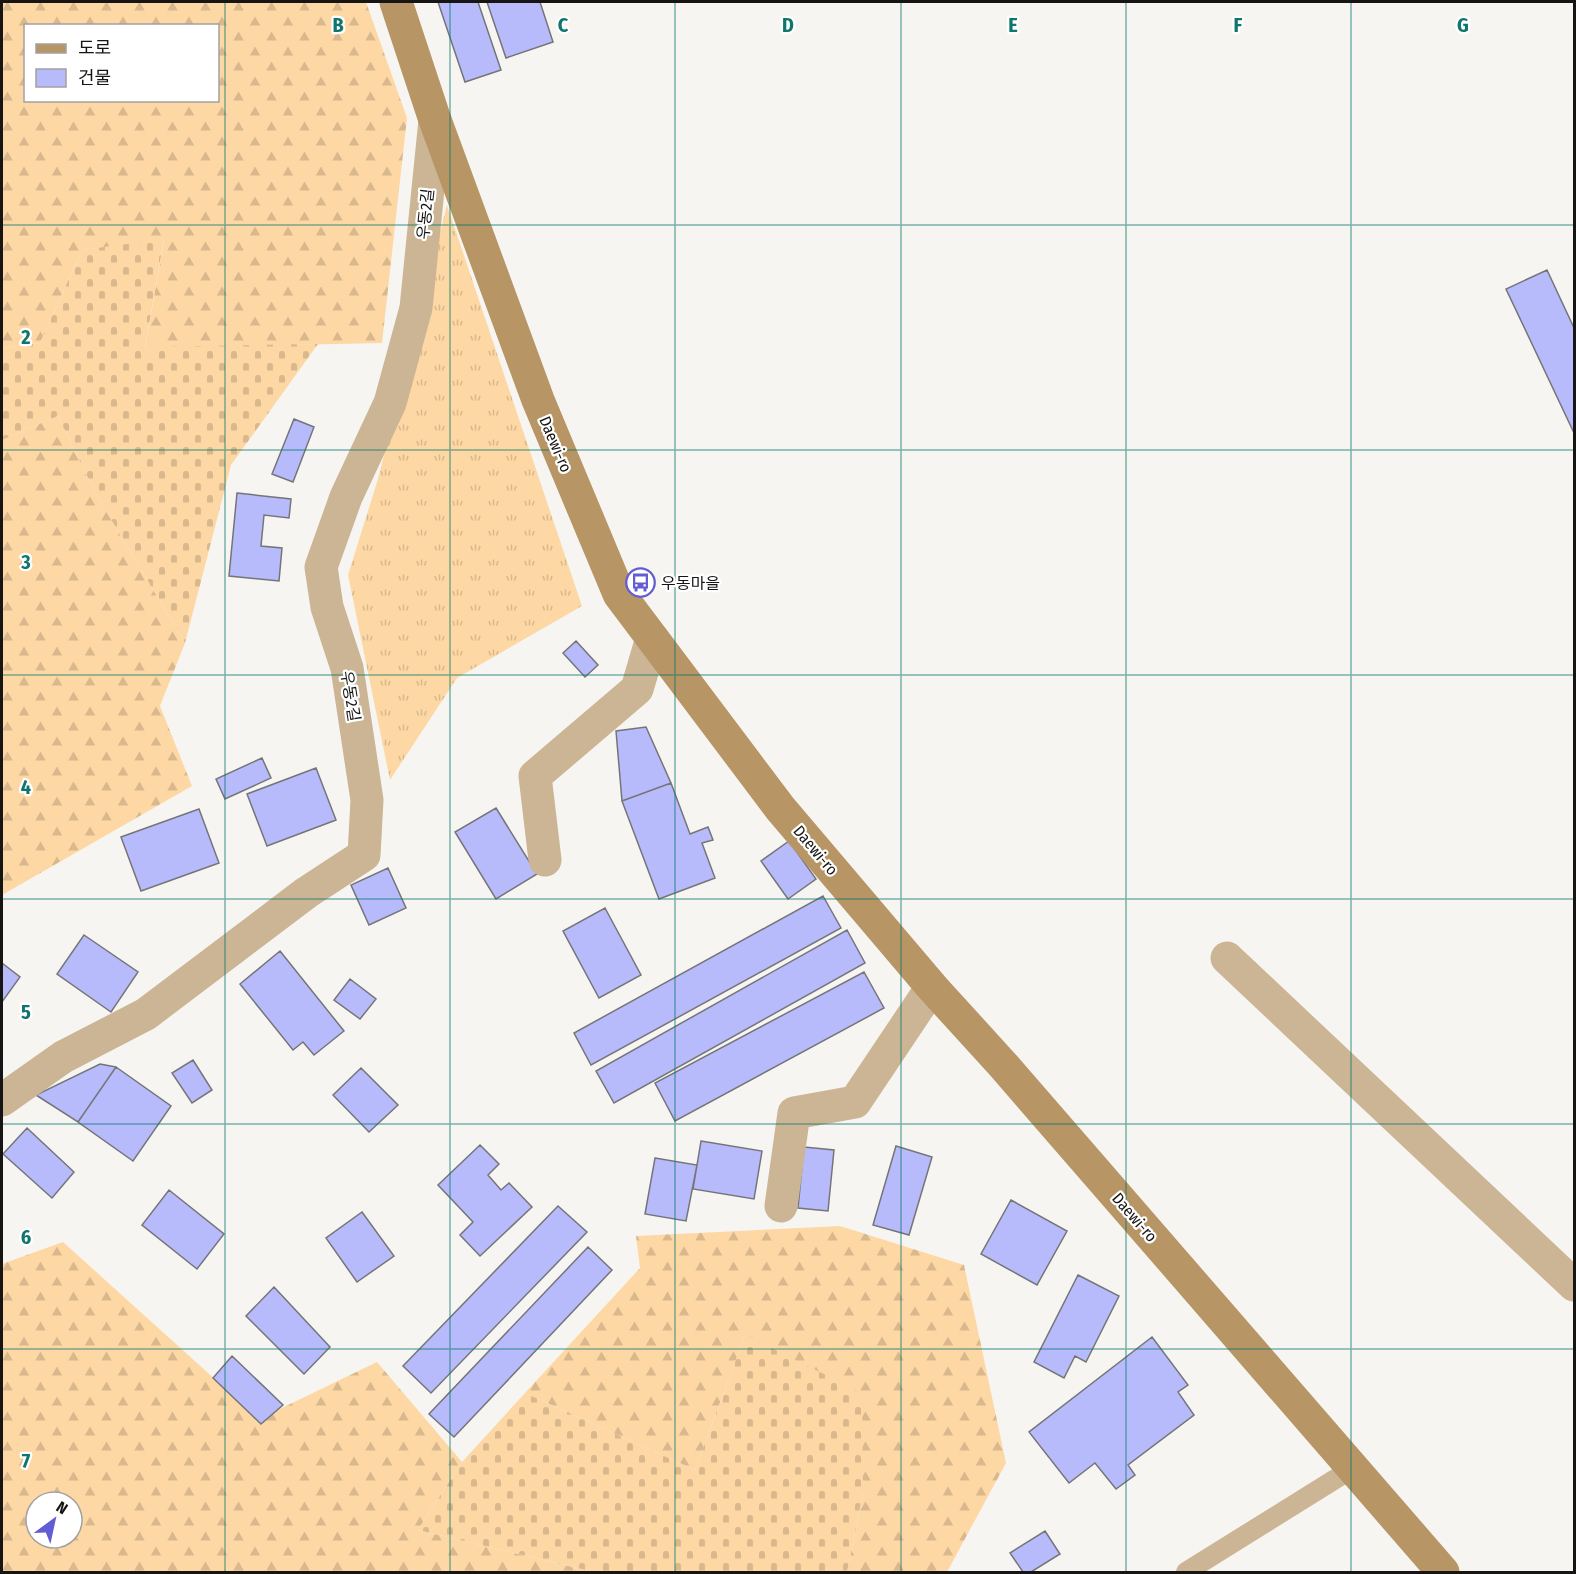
<svg xmlns="http://www.w3.org/2000/svg" width="1576" height="1574" viewBox="0 0 1576 1574" font-family="'Fira Sans Condensed','Noto Sans KR',sans-serif">
<style>
.grass{fill:url(#grass-tufts)}
.forest{fill:url(#forest-firs);fill-rule:evenodd}
.cemetery{fill:url(#cemetery-stones)}
.building{fill:#b7bbfb;stroke:#757578;stroke-width:1.5}
.lines{fill:none;stroke-linecap:round;stroke-linejoin:round}
.lane{stroke:#ccb595;stroke-width:20}
.street{stroke:#ccb595;stroke-width:33}
.secondary{stroke:#b79565;stroke-width:33}
.grid{fill:none;stroke:#0f766e;stroke-width:1.5;stroke-opacity:0.55}
.labels{text-anchor:middle;stroke-width:4.5;stroke-linejoin:round;paint-order:stroke}
.street-label{font-size:16px;fill:#161514;stroke:#fff}
.poi-label{font-size:16px;fill:#161514;stroke:#fff;text-anchor:start}
.grid-label{font-size:20px;text-anchor:middle;font-weight:bold;fill:#0f766e;stroke:#fff;stroke-width:4.5;stroke-linejoin:round;paint-order:stroke}
</style>
<defs>
<pattern id="grass-tufts" width="24" height="20" patternUnits="userSpaceOnUse" patternTransform="scale(1.5)"><rect width="24" height="20" fill="#fdd8a4"/><path d="M3 7l-1-3M5 7V3M7 7l1-3M15 17l-1-3M17 17v-4M19 17l1-3" fill="none" stroke="#d8b88c"/></pattern>
<pattern id="forest-firs" width="22" height="20" patternUnits="userSpaceOnUse" patternTransform="scale(1.5)"><rect width="22" height="20" fill="#fdd8a4"/><path d="M5 1l3.5 6h-7zM16 11l3.5 6h-7z" fill="#d8b88c"/></pattern>
<pattern id="cemetery-stones" width="16" height="16" patternUnits="userSpaceOnUse" patternTransform="scale(1.5)"><rect width="16" height="16" fill="#fdd8a4"/><path d="M2 7V4a2 2 0 0 1 4 0v3zM10 15v-3a2 2 0 0 1 4 0v3z" fill="#d8b88c"/></pattern>
</defs>
<rect width="100%" height="100%" fill="#f7f5f2"/>
<!-- grass -->
<path class="grass" d="M 447,205 L 582,606 L 457,678 L 390,780 L 348,575 L 378,479 Z"/>
<!-- forest -->
<path class="forest" d="M 2,2 L 366,2 L 407,118 L 382,343 L 145,348 L 164,240 L 82,250 L 40,343 L 2,348 ZM 26,26 L 218,26 L 218,100 L 26,100 Z
M 58,416 L 97,496 L 185,643 L 160,706 L 192,786 L 2,895 L 2,440 Z
M 840,1226 L 964,1265 L 1006,1463 L 947,1572 L 847,1572 L 863,1493 L 745,1335 L 695,1470 L 525,1393 L 640,1268 L 636,1236 Z
M 63,1242 L 259,1419 L 377,1362 L 462,1462 L 418,1530 L 594,1572 L 2,1572 L 2,1264 ZM 36,1502 L 72,1502 L 72,1538 L 36,1538 Z"/>
<!-- cemetery -->
<path class="cemetery" d="M 164,239 L 145,347 L 318,344 L 231,465 L 185,643 L 97,496 L 58,416 L 2,440 L 2,348 L 40,343 L 82,250 Z
M 745,1335 L 862,1393 L 863,1493 L 847,1572 L 594,1572 L 418,1530 L 462,1462 L 525,1393 L 695,1470 Z"/>
<!-- building -->
<path class="building" d="M 438,2 L 478,2 L 501,70 L 465,82 Z
M 487,2 L 540,2 L 553,42 L 506,58 Z
M 1547,270 L 1574,328 L 1574,433 L 1506,289 Z
M 294,419 L 314,427 L 293,482 L 272,474 Z
M 237,493 L 291,499 L 289,518 L 264,515 L 261,546 L 282,548 L 279,581 L 229,576 Z
M 576,641 L 598,665 L 585,677 L 563,653 Z
M 646,727 L 671,783 L 622,801 L 616,731 Z
M 262,758 L 271,778 L 225,799 L 216,779 Z
M 316,768 L 336,820 L 267,846 L 247,794 Z
M 671,783 L 690,834 L 708,827 L 713,840 L 702,843 L 715,878 L 659,899 L 622,801 Z
M 496,808 L 537,874 L 496,899 L 455,832 Z
M 199,809 L 219,863 L 141,891 L 121,837 Z
M 789,841 L 816,879 L 788,899 L 761,861 Z
M 388,868 L 406,908 L 369,925 L 351,885 Z
M 823,896 L 841,928 L 591,1065 L 574,1033 Z
M 605,908 L 641,975 L 599,998 L 563,931 Z
M 847,930 L 865,963 L 614,1103 L 596,1071 Z
M 84,935 L 138,972 L 111,1012 L 57,974 Z
M 280,951 L 344,1031 L 314,1055 L 303,1042 L 293,1050 L 240,984 Z
M 2,963 L 20,977 L 2,1002 Z
M 864,972 L 884,1008 L 675,1121 L 655,1083 Z
M 350,979 L 376,999 L 360,1019 L 334,1000 Z
M 193,1060 L 212,1090 L 192,1103 L 172,1073 Z
M 100,1064 L 116,1067 L 78,1122 L 36,1095 Z
M 116,1067 L 171,1106 L 133,1161 L 78,1122 Z
M 361,1068 L 398,1105 L 369,1132 L 333,1095 Z
M 27,1128 L 74,1172 L 52,1198 L 3,1154 Z
M 701,1141 L 762,1151 L 754,1199 L 693,1189 Z
M 480,1145 L 499,1164 L 488,1175 L 501,1190 L 509,1183 L 532,1207 L 480,1256 L 460,1235 L 473,1222 L 438,1185 Z
M 896,1146 L 932,1157 L 909,1235 L 873,1225 Z
M 804,1147 L 834,1150 L 828,1211 L 798,1208 Z
M 655,1158 L 697,1165 L 686,1221 L 645,1214 Z
M 169,1190 L 224,1234 L 197,1269 L 142,1225 Z
M 1011,1200 L 1067,1231 L 1037,1285 L 981,1254 Z
M 558,1206 L 587,1232 L 431,1393 L 403,1366 Z
M 362,1212 L 394,1256 L 357,1282 L 326,1238 Z
M 588,1247 L 612,1270 L 454,1437 L 429,1414 Z
M 1078,1275 L 1119,1296 L 1086,1362 L 1075,1356 L 1064,1378 L 1034,1362 Z
M 274,1287 L 330,1347 L 304,1374 L 246,1316 Z
M 1152,1337 L 1188,1385 L 1178,1392 L 1194,1415 L 1128,1465 L 1135,1475 L 1116,1489 L 1095,1463 L 1069,1483 L 1029,1432 Z
M 232,1356 L 283,1405 L 261,1424 L 213,1378 Z
M 1045,1531 L 1060,1554 L 1031,1572 L 1023,1572 L 1010,1553 Z"/>
<g class="lines">
<!-- lane -->
<path class="lane" d="M 1186,1572 L 1353,1468"/>
<!-- street -->
<path class="street" d="M 545,860 L 535,776 L 637,689 L 652,638
M 1227,958 L 1574,1285
M 2,1100 L 63,1057 L 146,1014 L 306,893 L 364,855 L 367,800 L 347,668 L 327,607 L 321,567 L 346,497 L 390,403 L 416,308 L 435,120
M 781,1206 L 794,1113 L 855,1102 L 932,987"/>
<!-- secondary -->
<path class="secondary" d="M 396,2 L 435,120 L 538,400 L 619,594 L 780,808 L 932,987 L 1003,1065 L 1443,1572"/>
</g>
<!-- grid -->
<path class="grid" d="M 225,2 L 225,1572M 450,2 L 450,1572M 675,2 L 675,1572M 901,2 L 901,1572M 1126,2 L 1126,1572M 1351,2 L 1351,1572M 2,225 L 1574,225M 2,450 L 1574,450M 2,675 L 1574,675M 2,899 L 1574,899M 2,1124 L 1574,1124M 2,1349 L 1574,1349"/>
<!-- icons -->
<defs>
<symbol id="bus-ring" viewBox="-11 -11 22 22"><circle r="9.5" fill="#fff" stroke="#625cd5" stroke-width="1.5"/><path d="M-5-6H5V4H4V6H2V4H-2V6H-4V4H-5ZM-3.5-4V0h7V-4ZM-3.5 1.2v1.5H-2V1.2ZM2 1.2v1.5H3.5V1.2Z" fill="#625cd5"/></symbol>
</defs>
<g fill-rule="evenodd">
<use href="#bus-ring" x="624" y="566" width="33" height="33"/>
</g>
<g class="labels">
<!-- street labels -->
<g class="street-label">
<text transform="translate(425 214) rotate(-84)" y="6">우동2길</text>
<text transform="translate(556 444) rotate(67)" y="6">Daewi-ro</text>
<text transform="translate(351 696) rotate(81)" y="6">우동2길</text>
<text transform="translate(816 850) rotate(50)" y="6">Daewi-ro</text>
<text transform="translate(1135 1217) rotate(49)" y="6">Daewi-ro</text>
</g>
<!-- poi labels -->
<g class="poi-label">
<text x="661" y="589">우동마을</text>
</g>
</g>
<g class="grid-label">
<text x="338" y="32">B</text>
<text x="563" y="32">C</text>
<text x="788" y="32">D</text>
<text x="1013" y="32">E</text>
<text x="1238" y="32">F</text>
<text x="1463" y="32">G</text>
<text x="26" y="344">2</text>
<text x="26" y="569">3</text>
<text x="26" y="794">4</text>
<text x="26" y="1019">5</text>
<text x="26" y="1244">6</text>
<text x="26" y="1468">7</text>
</g>
<!-- border -->
<rect width="1576" height="1574" fill="none" stroke="#161514" stroke-width="6"/>
<!-- legend -->
<rect x="24" y="24" width="195" height="78" fill="#ffffff" stroke="#a2a1a1" stroke-width="1.5"/>
<rect x="36" y="44" width="30" height="9" fill="#b79565" stroke="#a2a1a1" stroke-width="1.5"/>
<text x="78" y="54" font-size="18" fill="#161514">도로</text>
<rect x="36" y="69" width="30" height="18" fill="#b7bbfb" stroke="#a2a1a1" stroke-width="1.5"/>
<text x="78" y="84" font-size="18" fill="#161514">건물</text>
<!-- north arrow -->
<g transform="translate(54 1520) rotate(33)"><circle r="28" fill="#ffffff" stroke="#a2a1a1" stroke-width="1.5"/>
<path d="M0-4.5L10 22L0 15L-10 22Z" fill="#625cd5"/>
<text y="-9" font-size="16" font-weight="bold" text-anchor="middle" fill="#161514">N</text>
</g>
</svg>
